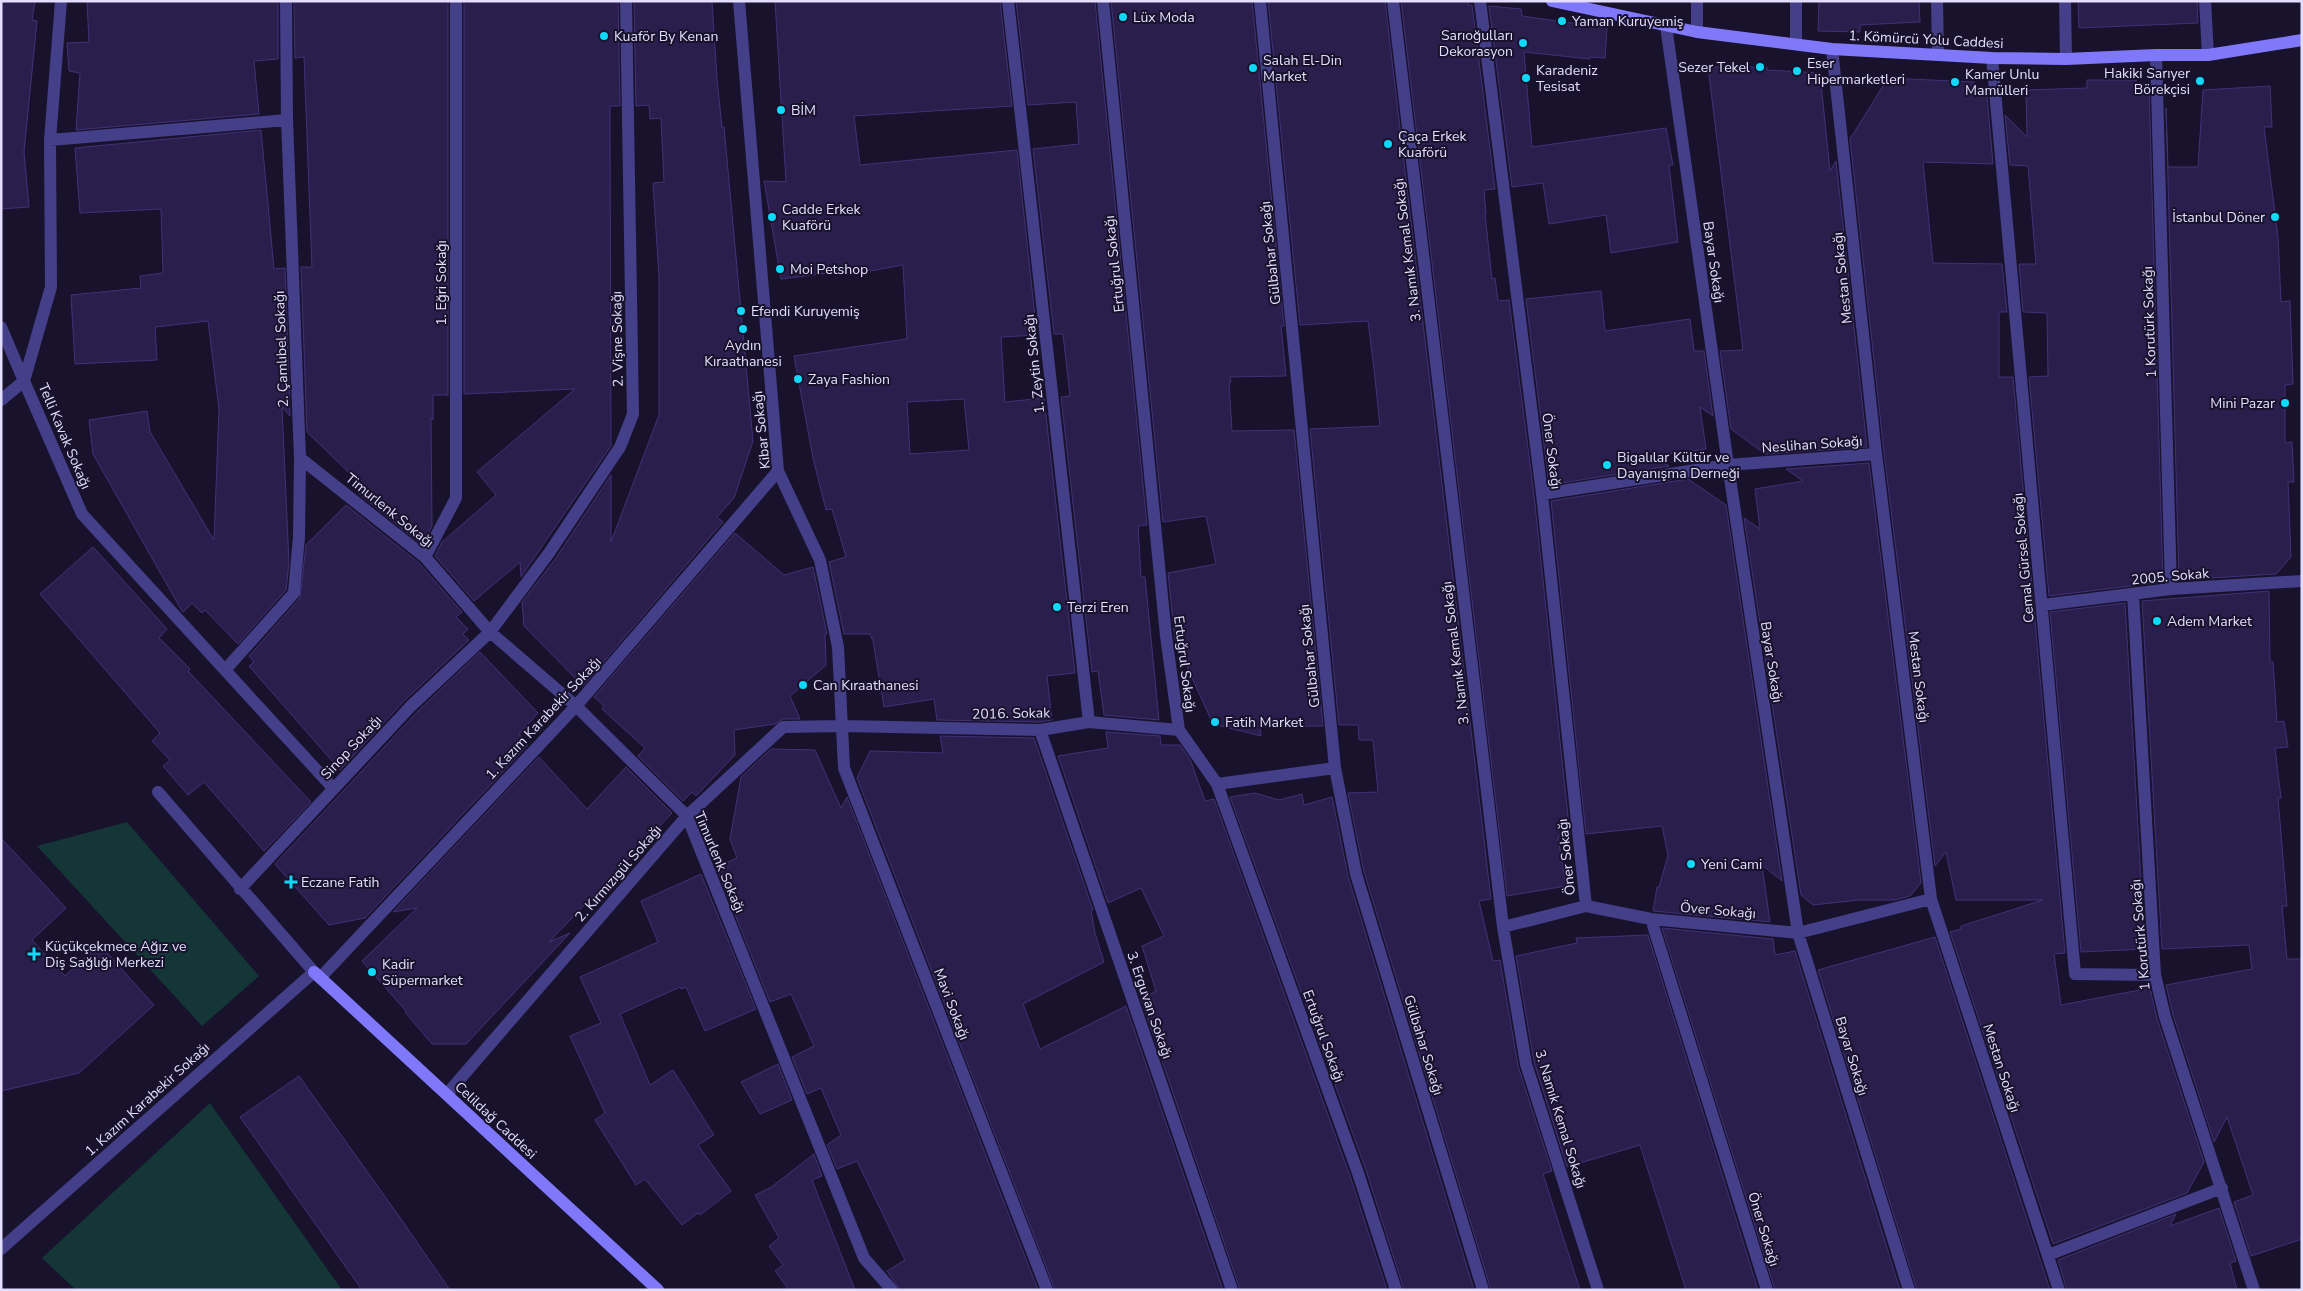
<svg xmlns="http://www.w3.org/2000/svg" width="2303" height="1291" viewBox="0 0 2303 1291" font-family="'Nunito Sans',sans-serif">
<style>
.green{fill:#153636}
.building{fill:#2a1f4c;stroke:#423178;fill-rule:evenodd}
.lines{fill:none;stroke-linecap:round;stroke-linejoin:round}
.street{stroke:#443f89;stroke-width:12}
.secondary{stroke:#8078fb;stroke-width:12}
.poi-dot{fill:#0fd9f9;stroke:#18122c;stroke-width:2}
.labels{text-anchor:middle;stroke-width:4;stroke-linejoin:round;paint-order:stroke}
.poi-label{font-size:14px;fill:#e3defe;stroke:#18122c;text-anchor:start}
.street-label{font-size:14px;fill:#e3defe;stroke:#18122c}
</style>
<rect width="100%" height="100%" fill="#18122c"/>
<!-- green -->
<path class="green" d="M 127,822 L 259,976 L 202,1026 L 37,846 Z
M 210,1103 L 342,1290 L 76,1290 L 42,1258 Z"/>
<!-- building -->
<path class="building" d="M 1,1 L 35,1 L 32,20 L 37,21 L 24,152 L 29,207 L 1,209 Z
M 87,1 L 278,1 L 278,59 L 254,61 L 259,114 L 76,130 L 80,73 L 69,71 L 67,43 L 89,42 Z
M 294,1 L 448,1 L 448,395 L 433,395 L 433,420 L 431,418 L 432,526 L 422,545 L 358,493 L 364,487 L 307,432 L 301,267 L 312,267 L 304,57 L 295,58 Z
M 464,1 L 618,1 L 620,106 L 610,106 L 610,123 L 611,446 L 521,577 L 520,562 L 474,601 L 435,556 L 442,542 L 496,495 L 477,472 L 575,389 L 464,394 Z
M 634,1 L 712,1 L 717,79 L 722,127 L 724,127 L 753,441 L 734,498 L 717,517 L 723,522 L 583,686 L 524,626 L 522,602 L 556,558 L 611,475 L 611,542 L 659,415 L 659,277 L 653,183 L 664,182 L 661,118 L 650,119 L 649,105 L 636,106 Z
M 775,1 L 1000,1 L 1012,106 L 854,116 L 860,165 L 1017,150 L 1037,335 L 1001,337 L 1005,402 L 1044,398 L 1075,673 L 1047,676 L 1052,720 L 1039,722 L 937,720 L 934,699 L 884,707 L 873,641 L 870,634 L 844,634 L 829,562 L 846,557 L 832,509 L 826,510 L 813,458 L 794,356 L 907,339 L 903,265 L 870,271 L 869,268 L 781,279 L 764,181 L 786,182 ZM 964,399 L 969,450 L 910,454 L 907,402 Z
M 1016,1 L 1095,1 L 1147,525 L 1138,526 L 1141,577 L 1145,577 L 1159,720 L 1104,715 L 1098,671 L 1092,672 L 1061,397 L 1070,396 L 1063,334 L 1054,334 L 1033,149 L 1079,144 L 1076,102 L 1028,105 Z
M 1111,1 L 1252,1 L 1284,326 L 1281,326 L 1286,376 L 1230,377 L 1231,382 L 1229,382 L 1232,431 L 1294,430 L 1323,726 L 1260,727 L 1261,736 L 1213,724 L 1175,640 L 1168,573 L 1216,564 L 1206,516 L 1163,522 Z
M 1268,1 L 1385,1 L 1491,899 L 1479,901 L 1493,961 L 1500,960 L 1518,1066 L 1552,1171 L 1543,1174 L 1580,1290 L 1491,1290 L 1364,872 L 1348,793 L 1378,792 L 1373,740 L 1359,740 L 1358,725 L 1339,725 L 1310,429 L 1380,426 L 1374,369 L 1368,321 L 1300,325 Z
M 1401,1 L 1468,1 L 1468,5 L 1472,5 L 1495,189 L 1484,190 L 1486,214 L 1485,214 L 1492,279 L 1495,278 L 1498,301 L 1509,300 L 1534,495 L 1570,835 L 1558,837 L 1566,886 L 1507,896 Z
M 1819,1 L 1919,1 L 1920,22 L 1860,25 L 1860,32 L 1818,31 Z
M 2078,1 L 2197,1 L 2198,23 L 2079,28 Z
M 1489,6 L 1521,9 L 1522,16 L 1607,28 L 1605,58 L 1590,57 L 1590,59 L 1524,52 L 1532,147 L 1666,128 L 1673,165 L 1669,165 L 1678,242 L 1611,253 L 1606,215 L 1549,224 L 1543,183 L 1512,187 Z
M 1708,67 L 1767,67 L 1767,70 L 1820,73 L 1830,171 L 1836,161 L 1867,447 L 1765,454 L 1731,429 L 1720,351 L 1743,350 Z
M 1888,78 L 1974,82 L 1987,96 L 1993,164 L 1923,162 L 1933,263 L 2002,264 L 2007,312 L 1999,312 L 1999,377 L 2013,377 L 2065,953 L 2054,954 L 2061,1005 L 2150,988 L 2157,1019 L 2204,1162 L 2187,1193 L 2053,1244 L 1950,932 L 1961,929 L 1961,926 L 2043,900 L 1956,900 L 1946,852 L 1935,866 L 1884,453 L 1850,139 Z
M 2087,80 L 2136,80 L 2137,88 L 2149,86 L 2163,582 L 2049,596 L 2029,377 L 2048,376 L 2047,313 L 2023,312 L 2019,264 L 2036,264 L 2028,166 L 2010,165 L 2005,115 L 2027,137 L 2026,90 L 2087,88 Z
M 2270,86 L 2272,127 L 2264,127 L 2278,237 L 2281,302 L 2290,301 L 2293,384 L 2285,385 L 2285,443 L 2292,442 L 2294,482 L 2288,482 L 2291,557 L 2276,574 L 2179,580 L 2166,108 L 2168,167 L 2198,167 L 2203,90 Z
M 261,130 L 274,269 L 285,268 L 290,416 L 282,407 L 289,563 L 286,590 L 238,644 L 205,610 L 202,613 L 192,603 L 183,612 L 182,611 L 93,454 L 89,420 L 147,411 L 150,432 L 214,540 L 219,409 L 208,321 L 155,327 L 157,360 L 75,364 L 71,295 L 141,288 L 140,276 L 163,273 L 161,209 L 80,213 L 75,148 Z
M 1601,291 L 1605,331 L 1690,319 L 1694,351 L 1704,351 L 1713,416 L 1700,407 L 1706,449 L 1654,456 L 1669,466 L 1549,485 L 1526,299 Z
M 1869,463 L 1921,883 L 1910,896 L 1895,900 L 1859,900 L 1813,905 L 1801,895 L 1744,518 L 1760,529 L 1755,489 L 1803,481 L 1786,469 Z
M 1688,479 L 1726,505 L 1782,881 L 1762,865 L 1770,922 L 1653,911 L 1657,887 L 1659,887 L 1668,855 L 1662,826 L 1586,834 L 1551,501 Z
M 346,505 L 419,563 L 462,612 L 456,617 L 468,629 L 463,634 L 469,640 L 405,700 L 340,770 L 249,666 L 254,662 L 249,656 L 300,598 L 306,545 Z
M 735,533 L 784,575 L 813,567 L 827,634 L 825,634 L 826,665 L 790,696 L 800,719 L 783,719 L 775,724 L 734,730 L 735,755 L 696,796 L 692,792 L 683,801 L 638,756 L 645,748 L 602,709 L 604,706 L 594,697 Z
M 93,547 L 167,629 L 159,638 L 190,669 L 188,671 L 311,802 L 264,851 L 204,782 L 188,795 L 163,766 L 170,760 L 152,741 L 160,733 L 40,594 Z
M 2269,591 L 2270,662 L 2273,662 L 2277,722 L 2284,721 L 2288,747 L 2275,748 L 2281,798 L 2278,798 L 2287,906 L 2282,906 L 2287,959 L 2302,959 L 2302,1239 L 2251,1256 L 2234,1202 L 2253,1195 L 2227,1117 L 2214,1142 L 2173,1015 L 2166,985 L 2252,969 L 2249,945 L 2162,949 L 2142,601 Z
M 2125,603 L 2145,949 L 2081,952 L 2050,612 Z
M 480,652 L 538,713 L 519,734 L 528,745 L 365,918 L 329,925 L 275,864 L 417,712 Z
M 1106,732 L 1160,736 L 1161,745 L 1180,745 L 1190,759 L 1205,801 L 1214,799 L 1350,1176 L 1387,1290 L 1240,1290 L 1141,999 L 1156,991 L 1142,946 L 1164,936 L 1141,888 L 1108,903 L 1058,756 L 1108,748 Z
M 940,736 L 1034,738 L 1093,910 L 1091,911 L 1095,933 L 1104,962 L 1023,1004 L 1040,1049 L 1126,1006 L 1223,1290 L 1055,1290 L 857,778 L 870,751 L 943,753 Z
M 771,749 L 815,750 L 841,808 L 847,797 L 1038,1290 L 900,1290 L 887,1271 L 905,1260 L 857,1161 L 837,1169 L 827,1145 L 841,1135 L 821,1088 L 807,1094 L 792,1057 L 814,1046 L 791,994 L 770,1002 L 716,867 L 737,858 L 730,839 L 741,777 Z
M 539,757 L 587,809 L 626,767 L 672,813 L 549,942 L 570,933 L 466,1044 L 432,1044 L 405,1012 L 406,1011 L 362,961 L 417,908 L 393,912 Z
M 1255,793 L 1279,800 L 1302,794 L 1304,805 L 1332,797 L 1348,876 L 1474,1290 L 1404,1290 L 1366,1170 L 1230,797 Z
M 1,838 L 66,908 L 32,940 L 65,976 L 99,944 L 154,1005 L 79,1073 L 1,1091 Z
M 701,874 L 756,1009 L 705,1031 L 686,987 L 681,989 L 680,987 L 620,1014 L 650,1085 L 673,1070 L 714,1135 L 698,1145 L 731,1191 L 700,1215 L 698,1213 L 682,1225 L 645,1179 L 636,1185 L 595,1120 L 605,1113 L 570,1036 L 601,1023 L 580,977 L 658,942 L 641,901 Z
M 1662,928 L 1773,939 L 1775,955 L 1795,951 L 1900,1290 L 1775,1290 Z
M 1648,935 L 1758,1290 L 1686,1290 L 1640,1145 L 1567,1167 L 1534,1062 L 1516,956 L 1577,943 L 1576,938 Z
M 1935,937 L 2050,1290 L 1917,1290 L 1818,970 Z
M 778,1064 L 792,1100 L 760,1114 L 741,1082 Z
M 299,1076 L 401,1219 L 450,1290 L 362,1290 L 240,1117 Z
M 814,1154 L 822,1176 L 812,1180 L 855,1290 L 789,1290 L 775,1271 L 783,1265 L 769,1246 L 779,1238 L 755,1195 L 770,1188 Z
M 2219,1208 L 2236,1261 L 2230,1263 L 2237,1290 L 2067,1290 L 2058,1260 L 2176,1214 L 2170,1226 Z"/>
<g class="lines">
<!-- street -->
<path class="street" d="M 61,1 L 50,140 L 51,287 L 24,381 L 82,514 L 333,788
M 739,1 L 778,471 L 820,560 L 838,647 L 844,768 L 1047,1290
M 1008,1 L 1089,722
M 1103,1 L 1166,636 L 1179,730 L 1217,784 L 1358,1173 L 1396,1290
M 1260,1 L 1335,768 L 1356,874 L 1483,1290
M 1393,1 L 1503,927 L 1526,1064 L 1598,1290
M 1480,1 L 1542,494 L 1586,906
M 1697,1 L 1697,32
M 1937,1 L 1938,55
M 2065,1 L 2066,59
M 2205,1 L 2208,55
M 1666,26 L 1728,465 L 1798,933 L 1909,1290
M 1796,44 L 1796,1
M 1832,49 L 1876,454 L 1931,899 L 2059,1290
M 2156,55 L 2171,589
M 1992,58 L 2075,974 L 2155,975
M 50,140 L 287,120
M 1,327 L 24,381 L 1,400
M 300,458 L 425,557 L 490,632 L 576,706 L 687,816 L 864,1258 L 892,1290
M 1542,494 L 1728,465 L 1876,454
M 425,557 L 456,498 L 456,1
M 2133,594 L 2155,975 L 2165,1017 L 2254,1290
M 2042,605 L 2171,589 L 2302,581
M 225,670 L 294,593 L 299,537 L 300,458 L 287,120 L 286,1
M 1040,730 L 1232,1290
M 1217,784 L 1335,768
M 240,889 L 411,706 L 490,632 L 549,553 L 620,447 L 633,414 L 626,1
M 1651,919 L 1767,1290
M 1503,927 L 1586,906 L 1651,919 L 1798,933 L 1931,899
M 320,978 L 576,706 L 778,471
M 447,1094 L 687,816 L 783,727 L 843,726 L 1040,730 L 1089,722 L 1179,730
M 1,1249 L 314,972 L 158,792
M 2048,1255 L 2222,1188"/>
<!-- secondary -->
<path class="secondary" d="M 1552,1 L 1697,32 L 1832,49 L 1992,58 L 2066,59 L 2156,55 L 2208,55 L 2302,40
M 314,972 L 658,1290"/>
</g>
<!-- markers -->
<g class="poi-dot">
<circle cx="1123" cy="17" r="5"/>
<circle cx="1562" cy="21" r="5"/>
<circle cx="604" cy="36" r="5"/>
<circle cx="1523" cy="43" r="5"/>
<circle cx="1760" cy="67" r="5"/>
<circle cx="1253" cy="68" r="5"/>
<circle cx="1797" cy="71" r="5"/>
<circle cx="1526" cy="78" r="5"/>
<circle cx="2200" cy="81" r="5"/>
<circle cx="1955" cy="82" r="5"/>
<circle cx="781" cy="110" r="5"/>
<circle cx="1388" cy="144" r="5"/>
<circle cx="772" cy="217" r="5"/>
<circle cx="2275" cy="217" r="5"/>
<circle cx="780" cy="269" r="5"/>
<circle cx="741" cy="311" r="5"/>
<circle cx="743" cy="329" r="5"/>
<circle cx="798" cy="379" r="5"/>
<circle cx="2285" cy="403" r="5"/>
<circle cx="1607" cy="465" r="5"/>
<circle cx="1057" cy="607" r="5"/>
<circle cx="2157" cy="621" r="5"/>
<circle cx="803" cy="685" r="5"/>
<circle cx="1215" cy="722" r="5"/>
<circle cx="1691" cy="864" r="5"/>
<path d="M288.5 874.5h5v5h5v5h-5v5h-5v-5h-5v-5h5z"/>
<path d="M31.5 946.5h5v5h5v5h-5v5h-5v-5h-5v-5h5z"/>
<circle cx="372" cy="972" r="5"/>
</g>
<g class="labels">
<!-- poi labels -->
<g class="poi-label">
<text x="1133" y="22">Lüx Moda</text>
<text x="1572" y="26">Yaman Kuruyemiş</text>
<text x="1513" y="40" text-anchor="end">Sarıoğulları<tspan x="1513" dy="16">Dekorasyon</tspan></text>
<text x="614" y="41">Kuaför By Kenan</text>
<text x="1263" y="65">Salah El-Din<tspan x="1263" dy="16">Market</tspan></text>
<text x="1807" y="68">Eser<tspan x="1807" dy="16">Hipermarketleri</tspan></text>
<text x="1750" y="72" text-anchor="end">Sezer Tekel</text>
<text x="1536" y="75">Karadeniz<tspan x="1536" dy="16">Tesisat</tspan></text>
<text x="2190" y="78" text-anchor="end">Hakiki Sarıyer<tspan x="2190" dy="16">Börekçisi</tspan></text>
<text x="1965" y="79">Kamer Unlu<tspan x="1965" dy="16">Mamülleri</tspan></text>
<text x="791" y="115">BİM</text>
<text x="1398" y="141">Çaça Erkek<tspan x="1398" dy="16">Kuaförü</tspan></text>
<text x="782" y="214">Cadde Erkek<tspan x="782" dy="16">Kuaförü</tspan></text>
<text x="2265" y="222" text-anchor="end">İstanbul Döner</text>
<text x="790" y="274">Moi Petshop</text>
<text x="751" y="316">Efendi Kuruyemiş</text>
<text x="743" y="350" text-anchor="middle">Aydın<tspan x="743" dy="16">Kıraathanesi</tspan></text>
<text x="808" y="384">Zaya Fashion</text>
<text x="2275" y="408" text-anchor="end">Mini Pazar</text>
<text x="1617" y="462">Bigalılar Kültür ve<tspan x="1617" dy="16">Dayanışma Derneği</tspan></text>
<text x="1067" y="612">Terzi Eren</text>
<text x="2167" y="626">Adem Market</text>
<text x="813" y="690">Can Kıraathanesi</text>
<text x="1225" y="727">Fatih Market</text>
<text x="1701" y="869">Yeni Cami</text>
<text x="301" y="887">Eczane Fatih</text>
<text x="45" y="951">Küçükçekmece Ağız ve<tspan x="45" dy="16">Diş Sağlığı Merkezi</tspan></text>
<text x="382" y="969">Kadir<tspan x="382" dy="16">Süpermarket</tspan></text>
</g>
<!-- street labels -->
<g class="street-label">
<text transform="translate(1926 39) rotate(3)" y="5">1. Kömürcü Yolu Caddesi</text>
<text transform="translate(1407 250) rotate(-97)" y="5">3. Namık Kemal Sokağı</text>
<text transform="translate(1270 253) rotate(-96)" y="5">Gülbahar Sokağı</text>
<text transform="translate(1714 262) rotate(82)" y="5">Bayar Sokağı</text>
<text transform="translate(1114 264) rotate(-96)" y="5">Ertuğrul Sokağı</text>
<text transform="translate(1842 278) rotate(-96)" y="5">Mestan Sokağı</text>
<text transform="translate(441 283) rotate(-90)" y="5">1. Eğri Sokağı</text>
<text transform="translate(2149 322) rotate(-92)" y="5">1 Korutürk Sokağı</text>
<text transform="translate(617 339) rotate(-91)" y="5">2. Vişne Sokağı</text>
<text transform="translate(281 349) rotate(-92)" y="5">2. Çamlıbel Sokağı</text>
<text transform="translate(1034 364) rotate(-96)" y="5">1. Zeytin Sokağı</text>
<text transform="translate(761 430) rotate(-96)" y="5">Kibar Sokağı</text>
<text transform="translate(65 436) rotate(67)" y="5">Telli Kavak Sokağı</text>
<text transform="translate(1812 444) rotate(-4)" y="5">Neslihan Sokağı</text>
<text transform="translate(1552 451) rotate(83)" y="5">Öner Sokağı</text>
<text transform="translate(390 510) rotate(39)" y="5">Timurlenk Sokağı</text>
<text transform="translate(2023 558) rotate(-95)" y="5">Cemal Gürsel Sokağı</text>
<text transform="translate(2170 576) rotate(-5)" y="5">2005. Sokak</text>
<text transform="translate(1455 653) rotate(-97)" y="5">3. Namık Kemal Sokağı</text>
<text transform="translate(1309 656) rotate(-96)" y="5">Gülbahar Sokağı</text>
<text transform="translate(1772 662) rotate(81)" y="5">Bayar Sokağı</text>
<text transform="translate(1185 664) rotate(83)" y="5">Ertuğrul Sokağı</text>
<text transform="translate(1919 677) rotate(83)" y="5">Mestan Sokağı</text>
<text transform="translate(1011 713) rotate(-1)" y="5">2016. Sokak</text>
<text transform="translate(543 718) rotate(-47)" y="5">1. Kazım Karabekir Sokağı</text>
<text transform="translate(351 747) rotate(-47)" y="5">Sinop Sokağı</text>
<text transform="translate(1566 857) rotate(-96)" y="5">Öner Sokağı</text>
<text transform="translate(720 862) rotate(67)" y="5">Timurlenk Sokağı</text>
<text transform="translate(618 873) rotate(-49)" y="5">2. Kırmızıgül Sokağı</text>
<text transform="translate(1718 910) rotate(5)" y="5">Över Sokağı</text>
<text transform="translate(2140 935) rotate(-95)" y="5">1 Korutürk Sokağı</text>
<text transform="translate(952 1004) rotate(69)" y="5">Mavi Sokağı</text>
<text transform="translate(1150 1005) rotate(71)" y="5">3. Erguvan Sokağı</text>
<text transform="translate(1324 1036) rotate(70)" y="5">Ertuğrul Sokağı</text>
<text transform="translate(1424 1045) rotate(73)" y="5">Gülbahar Sokağı</text>
<text transform="translate(1852 1056) rotate(73)" y="5">Bayar Sokağı</text>
<text transform="translate(2002 1068) rotate(72)" y="5">Mestan Sokağı</text>
<text transform="translate(147 1099) rotate(-42)" y="5">1. Kazım Karabekir Sokağı</text>
<text transform="translate(1561 1119) rotate(73)" y="5">3. Namık Kemal Sokağı</text>
<text transform="translate(496 1120) rotate(43)" y="5">Celildağ Caddesi</text>
<text transform="translate(1764 1229) rotate(73)" y="5">Öner Sokağı</text>
</g>
</g>
<!-- border -->
<rect width="2303" height="1291" fill="none" stroke="#e3defe" stroke-width="5"/>
</svg>
